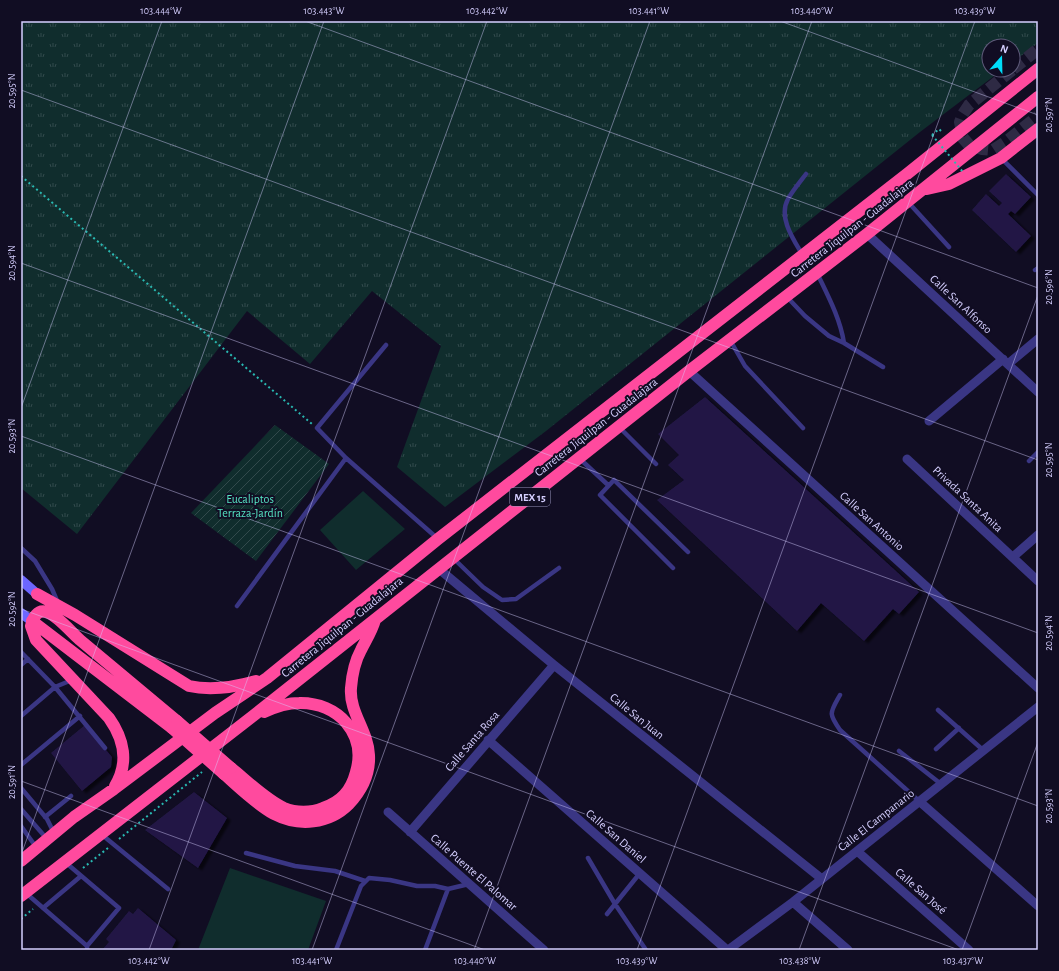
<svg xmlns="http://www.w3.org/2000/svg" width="1059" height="971" viewBox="0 0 1059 971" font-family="'Alegreya Sans',sans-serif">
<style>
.grass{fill:url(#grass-tufts)}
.garden{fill:url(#garden-furrows)}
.pitch{fill:#102d2d}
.building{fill:#221845;filter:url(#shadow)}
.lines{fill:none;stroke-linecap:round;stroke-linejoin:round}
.highway-tunnel{stroke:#2e2a44;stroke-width:12;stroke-dasharray:12 6;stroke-linecap:butt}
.path{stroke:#29b9b2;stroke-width:2;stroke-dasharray:2 3;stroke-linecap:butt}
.lane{stroke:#3a3684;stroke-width:4.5}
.street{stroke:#3a3684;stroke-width:9}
.secondary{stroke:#6c66ff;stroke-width:10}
.highway{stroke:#ff4a9e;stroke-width:12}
.path-bridge{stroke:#29b9b2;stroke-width:2;stroke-dasharray:2 3;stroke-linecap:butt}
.highway-bridge{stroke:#ff4a9e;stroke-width:12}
.ticks{fill:none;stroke:#d5cfff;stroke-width:1;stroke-opacity:0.45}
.labels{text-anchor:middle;stroke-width:4;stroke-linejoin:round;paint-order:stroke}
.shield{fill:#110d23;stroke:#9a95bd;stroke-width:1}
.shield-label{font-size:11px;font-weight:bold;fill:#d5cfff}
.street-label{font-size:12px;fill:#d5cfff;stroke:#110d23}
.park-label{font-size:12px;fill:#56e4c3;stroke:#110d23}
.neatline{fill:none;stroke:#d5cfff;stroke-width:1.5}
.ticks-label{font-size:10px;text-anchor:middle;fill:#d5cfff}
</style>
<defs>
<pattern id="grass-tufts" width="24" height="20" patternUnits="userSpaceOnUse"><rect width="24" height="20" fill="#102d2d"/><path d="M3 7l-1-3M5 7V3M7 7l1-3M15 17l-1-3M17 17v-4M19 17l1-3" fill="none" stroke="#324a4c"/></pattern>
<pattern id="garden-furrows" width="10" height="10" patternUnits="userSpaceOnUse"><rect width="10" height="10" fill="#102d2d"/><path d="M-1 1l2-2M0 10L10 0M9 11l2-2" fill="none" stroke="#324a4c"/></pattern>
<filter id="shadow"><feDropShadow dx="4" dy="2.5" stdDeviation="1" flood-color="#0009"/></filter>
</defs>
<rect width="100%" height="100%" fill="#110d23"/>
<!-- grass -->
<path class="grass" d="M 21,21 L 1038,21 L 1038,43 L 1013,62 L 1013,46 L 989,46 L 989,70 L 1002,70 L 920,132 L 546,431 L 445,507 L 397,467 L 441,346 L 372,291 L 310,364 L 247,311 L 77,534 L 21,488 Z"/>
<!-- garden -->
<path class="garden" d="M 275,425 L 329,464 L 256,561 L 191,513 Z"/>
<!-- pitch -->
<path class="pitch" d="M 363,491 L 405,529 L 356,570 L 320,530 Z
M 230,868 L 326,901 L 308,950 L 198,950 Z"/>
<!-- building -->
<path class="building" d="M 1006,174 L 1031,197 L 1015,214 L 1011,211 L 1008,214 L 1031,236 L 1016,252 L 972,210 L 986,194 L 999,206 L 1002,203 L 989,191 Z
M 705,397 L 919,592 L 899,614 L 893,609 L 864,641 L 821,603 L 797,631 L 657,500 L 684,480 L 668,465 L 679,455 L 658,434 Z
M 85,725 L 112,757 L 111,767 L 82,791 L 51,753 Z
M 194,792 L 227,818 L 198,868 L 145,830 Z
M 138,908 L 176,940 L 171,950 L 102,950 L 109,942 L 106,939 L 129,911 L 133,914 Z"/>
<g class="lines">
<!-- highway-tunnel -->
<path class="highway-tunnel" d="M 1013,69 L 1038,49
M 1012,70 L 969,105 L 963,114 L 960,122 L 963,138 L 969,145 L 982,149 L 993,150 L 1007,141 L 1038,116"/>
<!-- path -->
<path class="path" d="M 932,135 L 939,129 L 942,132
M 21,176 L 312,424
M 119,839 L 202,772
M 83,868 L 108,848
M 21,919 L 33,909"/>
<!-- lane -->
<path class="lane" d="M 1001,158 L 1038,195
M 908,202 L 949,247
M 802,254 C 793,239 778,217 788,199 C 793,190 800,182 806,174
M 1035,270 L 1038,268
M 817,273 C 828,296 840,318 844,343
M 787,297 L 805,316 L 829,336 L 844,343 L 883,367
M 730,340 L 745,366 L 803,428
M 386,345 L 317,428 L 346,458 L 437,538
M 619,427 L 656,464
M 579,458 L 608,485
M 1029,461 L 1038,452
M 21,548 L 35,561 L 52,589 L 58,603
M 453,558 L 483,587 L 502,600 L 516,599 L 559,568
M 673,568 L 600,495 L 614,480 L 688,552
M 237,606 L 346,458
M 21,652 L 55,687 L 105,748
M 21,665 L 28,659
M 840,695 C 830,713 828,713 840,730 L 919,801
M 938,710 L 983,750
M 21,716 L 55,687 L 72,680
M 936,749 L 959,728
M 899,751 L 941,784
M 21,765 L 80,716
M 21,788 L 47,819 L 54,833
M 21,809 L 47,839
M 45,817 L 71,796
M 21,826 L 36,847
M 101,834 L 168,889
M 246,853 L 295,866 L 335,871 L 365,881
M 588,858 L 615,904 L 646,950
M 65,862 L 119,908 L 87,946 L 87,950
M 27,894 L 87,946
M 43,908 L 81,876
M 607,914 L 640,873
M 336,950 L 361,886 L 369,878 L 390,880 L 417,886 L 435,886 L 448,889 L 469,884
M 425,950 L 448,889"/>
<!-- street -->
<path class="street" d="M 867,234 L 1038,392
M 1008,364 L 1038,339
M 689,371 L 1038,688
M 929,421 L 1003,359
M 907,459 L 1038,581
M 1013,557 L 1038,535
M 439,569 L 554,665 L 822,879
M 488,740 L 727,950
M 919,801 L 1038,906
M 388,812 L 544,950
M 410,832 L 554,665
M 857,851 L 969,950
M 793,902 L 848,950
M 728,950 L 793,902 L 1038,707"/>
<!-- secondary -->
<path class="secondary" d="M 21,580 L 37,594
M 21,613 L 32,621"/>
<!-- highway -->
<path class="highway" d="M 927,189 L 949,184 L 1001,158 L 1038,129
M 37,594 L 75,615 L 189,686 C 211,691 235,687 256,681
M 32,621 L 172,728
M 231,768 C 246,780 266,800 284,808 C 296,813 311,813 323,808 C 341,802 351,791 356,772 C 367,734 338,702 299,703 C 286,703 275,707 264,712
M 224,774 C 240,788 256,804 274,814 C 299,827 329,824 349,804 C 362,790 370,773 369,755 C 368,731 349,712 351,688 C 352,675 355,661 361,650 C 366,640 372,631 375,620
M 115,786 C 129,763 124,739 109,718 L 36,640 L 31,626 C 33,618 37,609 47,612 C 58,616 71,632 80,640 C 112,667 145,694 177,721
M 21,861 L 74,817 L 114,789 L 215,713 L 267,678 L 438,539 L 907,174 L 1038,69
M 21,896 L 253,716 L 689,371 L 867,234 L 1038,97"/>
<!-- path-bridge -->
<path class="path-bridge" d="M 932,135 L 963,172"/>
<!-- highway-bridge -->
<path class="highway-bridge" d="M 177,721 L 231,768
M 172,728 L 224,774"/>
</g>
<!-- ticks -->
<path class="ticks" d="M 305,21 L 1038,288M 780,21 L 1038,115M 21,90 L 1038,460M 21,263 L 1038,633M 21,408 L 162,21M 21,436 L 1038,806M 21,609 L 959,950M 21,781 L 485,950M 21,855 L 324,21M 149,950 L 487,21M 312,950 L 650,21M 474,950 L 812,21M 637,950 L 975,21M 799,950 L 1038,295M 962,950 L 1038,742"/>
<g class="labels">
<!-- shield labels -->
<rect class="shield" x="510" y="488" width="40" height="18" rx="3"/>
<g class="shield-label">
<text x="530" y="501">MEX 15</text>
</g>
<!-- street labels -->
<g class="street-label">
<text transform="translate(852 228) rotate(-38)" y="4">Carretera Jiquilpan - Guadalajara</text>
<text transform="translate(961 304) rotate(43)" y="4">Calle San Alfonso</text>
<text transform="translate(596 427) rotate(-38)" y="4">Carretera Jiquilpan - Guadalajara</text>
<text transform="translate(968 499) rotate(43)" y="4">Privada Santa Anita</text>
<text transform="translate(872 521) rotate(42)" y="4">Calle San Antonio</text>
<text transform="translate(342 627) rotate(-39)" y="4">Carretera Jiquilpan - Guadalajara</text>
<text transform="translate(637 716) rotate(39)" y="4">Calle San Juan</text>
<text transform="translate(472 741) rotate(-49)" y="4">Calle Santa Rosa</text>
<text transform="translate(876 820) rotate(-38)" y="4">Calle El Campanario</text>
<text transform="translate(616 836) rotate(41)" y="4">Calle San Daniel</text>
<text transform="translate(474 872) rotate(41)" y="4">Calle Puente El Palomar</text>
<text transform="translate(921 891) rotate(41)" y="4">Calle San José</text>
</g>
<!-- park labels -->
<g class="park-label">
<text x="250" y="503">Eucaliptos<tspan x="250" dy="14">Terraza-Jardín</tspan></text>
</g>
</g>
<!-- border -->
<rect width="1059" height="971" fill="none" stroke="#110d23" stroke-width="44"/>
<!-- north arrow -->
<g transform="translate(1001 58) rotate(20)"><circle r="19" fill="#110d23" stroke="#5f5b7b"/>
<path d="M0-3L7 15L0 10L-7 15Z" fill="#00ddfa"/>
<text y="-6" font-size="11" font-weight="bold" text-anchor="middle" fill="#d5cfff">N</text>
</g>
<rect x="22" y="22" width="1015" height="927" class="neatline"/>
<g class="ticks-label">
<text x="161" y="14">103.444°W</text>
<text x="324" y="14">103.443°W</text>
<text x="487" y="14">103.442°W</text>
<text x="649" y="14">103.441°W</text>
<text x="812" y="14">103.440°W</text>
<text x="975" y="14">103.439°W</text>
<text transform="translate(11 91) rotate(-90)" y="4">20.595°N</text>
<text transform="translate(1048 115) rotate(-90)" y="4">20.597°N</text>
<text transform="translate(11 263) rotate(-90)" y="4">20.594°N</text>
<text transform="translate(1048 287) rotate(-90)" y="4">20.596°N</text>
<text transform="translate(11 436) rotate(-90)" y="4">20.593°N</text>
<text transform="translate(1048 460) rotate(-90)" y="4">20.595°N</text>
<text transform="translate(11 609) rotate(-90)" y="4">20.592°N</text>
<text transform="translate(1048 633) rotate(-90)" y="4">20.594°N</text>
<text transform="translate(11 782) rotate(-90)" y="4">20.591°N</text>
<text transform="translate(1048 806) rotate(-90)" y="4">20.593°N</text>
<text x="149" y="964">103.442°W</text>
<text x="312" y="964">103.441°W</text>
<text x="475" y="964">103.440°W</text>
<text x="637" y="964">103.439°W</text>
<text x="800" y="964">103.438°W</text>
<text x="963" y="964">103.437°W</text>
</g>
</svg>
